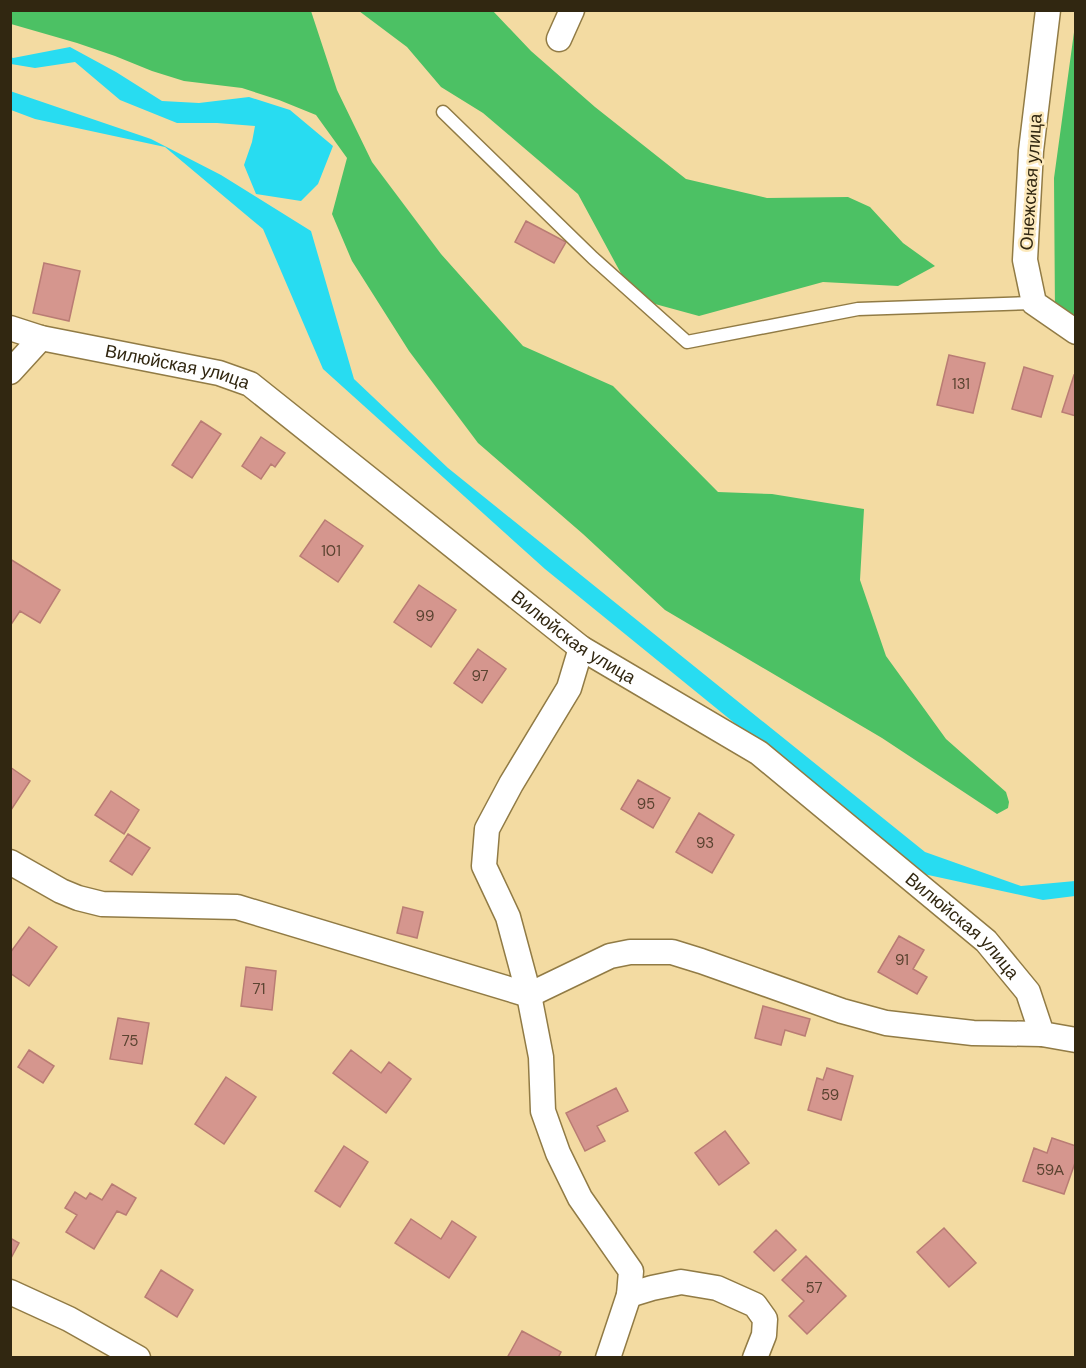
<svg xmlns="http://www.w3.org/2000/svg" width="1086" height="1368" viewBox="0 0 1086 1368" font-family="'DM Sans',sans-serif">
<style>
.forest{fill:#4cc164}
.water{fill:#28dcf1}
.building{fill:#d5968e;stroke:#b97c74;stroke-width:1.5}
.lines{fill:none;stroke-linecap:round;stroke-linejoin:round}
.service-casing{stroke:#917b45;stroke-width:15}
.minor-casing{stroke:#917b45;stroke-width:27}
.service{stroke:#fff;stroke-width:12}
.minor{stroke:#fff;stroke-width:24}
.labels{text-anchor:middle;stroke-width:5;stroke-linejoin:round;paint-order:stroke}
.number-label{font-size:15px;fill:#5a4330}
.street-label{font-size:18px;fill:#312711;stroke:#fce9bc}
</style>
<rect width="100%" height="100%" fill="#f3dba2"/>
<!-- forest -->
<path class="forest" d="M 10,11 L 311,11 L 337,90 L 372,162 L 441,254 L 523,346 L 613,386 L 718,492 L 772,494 L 864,509 L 860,580 L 886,656 L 946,739 L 1006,792 L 1009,802 L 1008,808 L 997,814 L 882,738 L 665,610 L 583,534 L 478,443 L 409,351 L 352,261 L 332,214 L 347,158 L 316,115 L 279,100 L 242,88 L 184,81 L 152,71 L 115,56 L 77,43 L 11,24 Z
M 359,11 L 493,11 L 531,51 L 595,107 L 686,179 L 767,198 L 848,197 L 870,207 L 903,243 L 935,266 L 898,286 L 823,282 L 699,316 L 655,304 L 624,279 L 578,194 L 483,113 L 441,87 L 407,47 Z
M 1075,25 L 1075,323 L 1055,314 L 1054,178 Z"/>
<!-- water -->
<path class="water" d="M 70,47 L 116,72 L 162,101 L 199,103 L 249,97 L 290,110 L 333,146 L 318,184 L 301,201 L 256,194 L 244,165 L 252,142 L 255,126 L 217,123 L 177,123 L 120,100 L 75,62 L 35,68 L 11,64 L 11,57 L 13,58 Z
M 10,91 L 151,139 L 221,175 L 311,231 L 354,379 L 448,468 L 925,852 L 1021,886 L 1075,881 L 1075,896 L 1043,900 L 919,873 L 545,569 L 323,369 L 263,229 L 165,147 L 35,119 L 11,110 Z"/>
<!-- building -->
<path class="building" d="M 526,221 L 566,242 L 554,263 L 515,242 Z
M 44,263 L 80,271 L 69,321 L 33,313 Z
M 949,355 L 985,363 L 973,413 L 937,405 Z
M 1024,367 L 1053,376 L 1041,417 L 1012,409 Z
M 1074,375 L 1076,376 L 1076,416 L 1062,412 Z
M 201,421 L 221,434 L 192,478 L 172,465 Z
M 261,437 L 285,453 L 275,467 L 271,464 L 261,479 L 242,466 Z
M 325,520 L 363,546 L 338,582 L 300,556 Z
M 10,559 L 60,590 L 40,623 L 20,611 L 10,626 Z
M 419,585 L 456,610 L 431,647 L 394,622 Z
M 478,649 L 506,669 L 482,703 L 454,683 Z
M 10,767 L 30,781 L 11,810 L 10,810 Z
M 638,780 L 670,798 L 653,828 L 621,809 Z
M 111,791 L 139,810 L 124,834 L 95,815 Z
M 699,813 L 734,835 L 712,873 L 676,852 Z
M 128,834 L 150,848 L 132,875 L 110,861 Z
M 403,907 L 423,912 L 417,938 L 397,933 Z
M 29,927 L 57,947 L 29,986 L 10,973 L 10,953 Z
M 899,936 L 924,950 L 913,969 L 927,977 L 917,994 L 878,972 Z
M 246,967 L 276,971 L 272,1010 L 241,1006 Z
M 763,1006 L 810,1019 L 805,1036 L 785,1030 L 781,1045 L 755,1038 Z
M 118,1018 L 149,1023 L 142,1064 L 110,1059 Z
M 29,1050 L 54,1066 L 43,1083 L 18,1067 Z
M 351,1050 L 381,1073 L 389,1062 L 411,1079 L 386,1113 L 333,1073 Z
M 827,1068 L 853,1076 L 841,1120 L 808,1110 L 817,1078 L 823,1080 Z
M 226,1077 L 256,1097 L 224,1144 L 195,1124 Z
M 616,1088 L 628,1111 L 597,1126 L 605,1141 L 585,1151 L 566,1113 Z
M 725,1131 L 749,1163 L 719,1185 L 695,1153 Z
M 1052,1138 L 1076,1146 L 1076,1160 L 1064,1194 L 1023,1181 L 1034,1148 L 1047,1153 Z
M 344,1146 L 368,1162 L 340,1207 L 315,1191 Z
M 112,1184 L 136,1198 L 126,1215 L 117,1211 L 94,1249 L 66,1232 L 77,1215 L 65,1208 L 75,1192 L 86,1199 L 90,1193 L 102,1200 Z
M 411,1219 L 441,1239 L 452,1221 L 476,1237 L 449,1278 L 395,1243 Z
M 944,1228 L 976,1263 L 949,1287 L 917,1252 Z
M 776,1230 L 796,1250 L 774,1271 L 754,1252 Z
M 10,1238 L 19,1243 L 10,1260 Z
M 806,1256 L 846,1296 L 807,1334 L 789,1316 L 804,1301 L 782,1280 Z
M 161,1270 L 193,1290 L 177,1317 L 145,1297 Z
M 522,1331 L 561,1352 L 558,1358 L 507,1358 Z"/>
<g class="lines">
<defs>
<path id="service" d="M 443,112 L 593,258 L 687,342 L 858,309 L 1034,303"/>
<g id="minor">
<path d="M 1048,10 L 1031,151 L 1025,260 L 1034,303 L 1076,332"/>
<path d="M 559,39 L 572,10"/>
<path id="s1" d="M 10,328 L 41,338 L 219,373 L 250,384 L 581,648 L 759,753 L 986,941 L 1028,992 L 1042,1034 L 1076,1040"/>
<path d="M 10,372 L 41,338"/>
<path d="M 581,648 L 569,688 L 511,784 L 487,829 L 484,866 L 508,917 L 529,995 L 541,1057 L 543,1111 L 558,1153 L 580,1198 L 631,1271 L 629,1295 L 608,1358"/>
<path d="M 10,862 L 61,891 L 78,898 L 102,904 L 237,907 L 529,995 L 610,956 L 630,952 L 672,952 L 701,961 L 842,1011 L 886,1023 L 973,1033 L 1042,1034"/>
<path d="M 10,1292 L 69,1319 L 138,1358"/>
<path d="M 629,1295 L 652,1288 L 681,1282 L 717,1288 L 755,1305 L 765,1319 L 764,1335 L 755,1358"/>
</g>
</defs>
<!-- service casing -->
<use href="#service" class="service-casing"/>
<!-- minor casing -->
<use href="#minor" class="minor-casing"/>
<!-- service -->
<use href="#service" class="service"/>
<!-- minor -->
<use href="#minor" class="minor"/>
</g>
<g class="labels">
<!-- number labels -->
<g class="number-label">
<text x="961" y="389">131</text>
<text x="331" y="556">101</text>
<text x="425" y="621">99</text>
<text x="480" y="681">97</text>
<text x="646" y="809">95</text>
<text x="705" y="848">93</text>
<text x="902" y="965">91</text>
<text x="259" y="994">71</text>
<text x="130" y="1046">75</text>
<text x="830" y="1100">59</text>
<text x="1050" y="1175">59А</text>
<text x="814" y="1293">57</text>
</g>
<!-- street labels -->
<g class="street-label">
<text transform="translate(1031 182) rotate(-86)" y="6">Онежская улица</text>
<text dy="6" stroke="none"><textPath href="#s1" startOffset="172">Вилюйская улица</textPath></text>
<text dy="6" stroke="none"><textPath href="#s1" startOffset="658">Вилюйская улица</textPath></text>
<text dy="6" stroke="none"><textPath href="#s1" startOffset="1144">Вилюйская улица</textPath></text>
</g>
</g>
<!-- border -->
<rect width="1086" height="1368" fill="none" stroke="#312711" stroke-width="24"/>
</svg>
